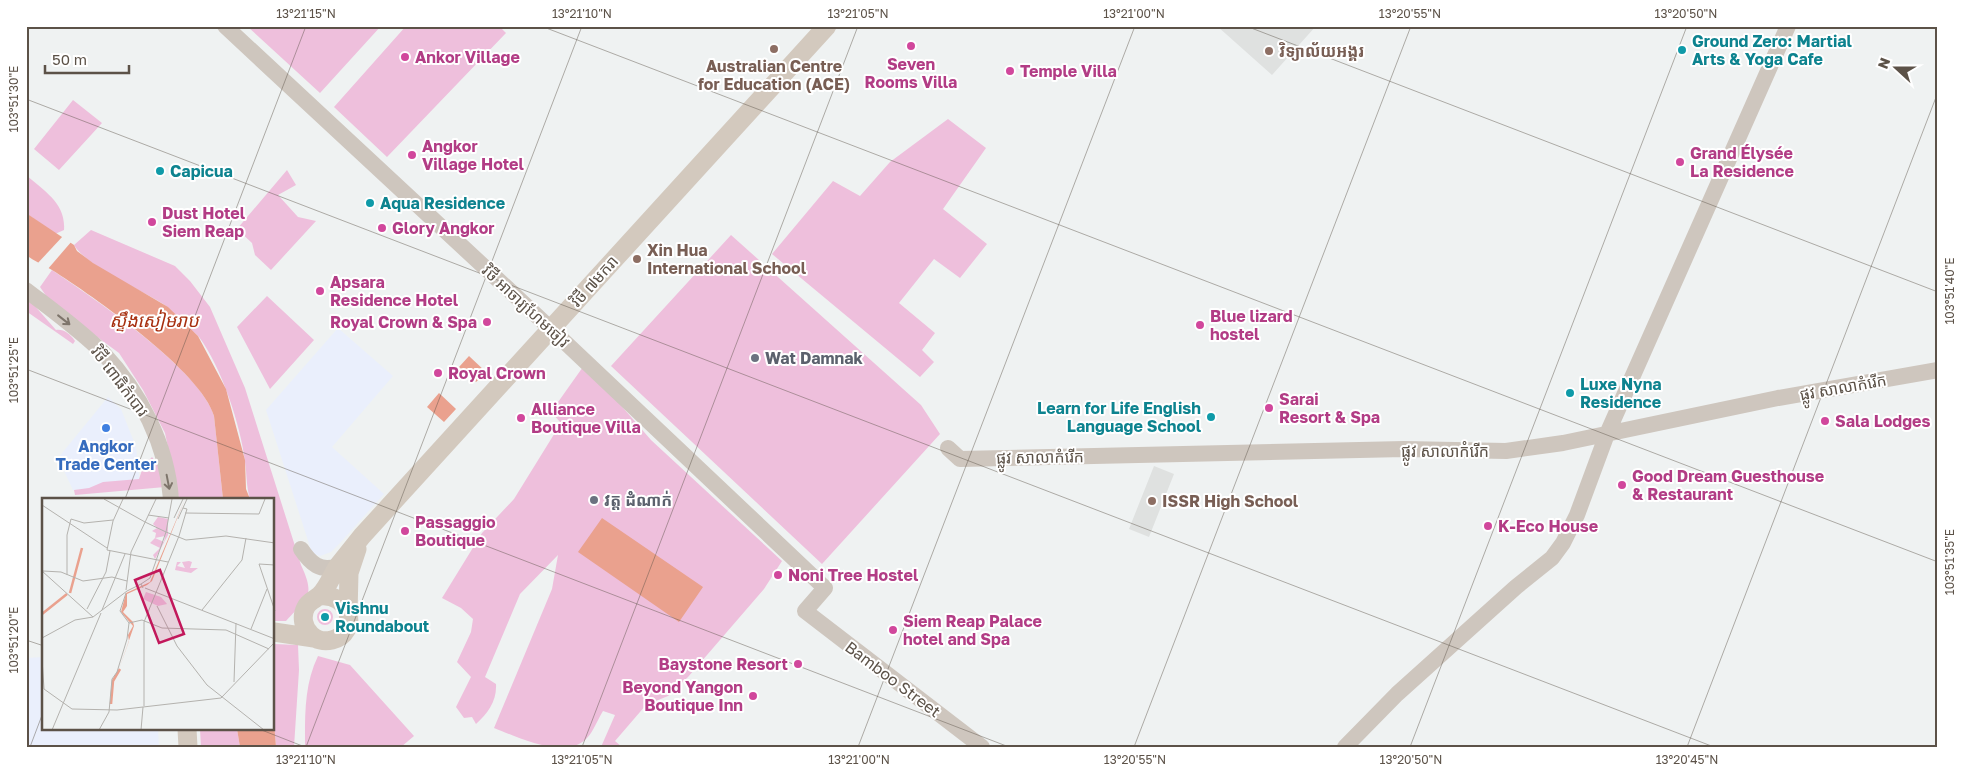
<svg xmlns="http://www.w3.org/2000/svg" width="1964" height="773" viewBox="0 0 1964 773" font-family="'Golos Text','Noto Sans Khmer',sans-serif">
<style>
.commercial{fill:#eaeffc}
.education{fill:#dfe1e0}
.green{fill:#eebfdc}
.water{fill:#eaa18e}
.pier{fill:#eff2f2}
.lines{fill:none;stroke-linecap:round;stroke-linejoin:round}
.tertiary{stroke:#cec6be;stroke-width:16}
.secondary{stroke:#d3c9be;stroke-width:19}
.oneway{stroke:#7e756b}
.ticks{fill:none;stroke:#5c5248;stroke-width:1;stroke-opacity:0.45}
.hotel-dot{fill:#d1479c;stroke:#fff;stroke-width:2}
.education-dot{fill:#8d6e63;stroke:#fff;stroke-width:2}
.culture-dot{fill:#0f9aa8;stroke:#fff;stroke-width:2}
.worship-dot{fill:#6b7280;stroke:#fff;stroke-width:2}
.shop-dot{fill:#3f7fe0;stroke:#fff;stroke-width:2}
.labels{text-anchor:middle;stroke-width:4;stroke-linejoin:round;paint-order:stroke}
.culture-label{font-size:16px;font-weight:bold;fill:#0d838f;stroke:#fff;text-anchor:start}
.education-label{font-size:16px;font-weight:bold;fill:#785e54;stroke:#fff;text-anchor:start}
.hotel-label{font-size:16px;font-weight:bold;fill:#b23c85;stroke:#fff;text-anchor:start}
.street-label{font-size:16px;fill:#5c5248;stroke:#fff}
.worship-label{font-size:16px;font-weight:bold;fill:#5b616d;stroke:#fff;text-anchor:start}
.shop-label{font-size:16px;font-weight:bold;fill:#366cbe;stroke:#fff}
.water-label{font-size:18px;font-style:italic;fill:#a73010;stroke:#fff}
.inset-river{fill:none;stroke:#eaa18e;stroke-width:2.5}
.inset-road{fill:none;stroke:#b4b2ae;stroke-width:1}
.view{fill:#c2185b;fill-opacity:0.15;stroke:#c2185b;stroke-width:2.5}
.inset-edge{fill:none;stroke:#5c5248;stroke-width:2.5}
.neatline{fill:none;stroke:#5c5248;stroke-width:2}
.ticks-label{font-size:12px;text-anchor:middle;fill:#5c5248}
</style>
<rect width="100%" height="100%" fill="#eff2f2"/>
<!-- commercial -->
<path class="commercial" d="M 338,328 L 393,376 L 332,447 L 384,494 L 341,542 L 331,552 L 320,556 L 312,553 L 266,410 Z
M 108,397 L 121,409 L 136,447 L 140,484 L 73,490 L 58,458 Z
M 44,657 L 44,729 L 158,729 L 159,747 L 28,747 L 26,658 Z"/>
<!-- education -->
<path class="education" d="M 1217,26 L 1316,26 L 1272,75 Z
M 1154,466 L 1174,474 L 1149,537 L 1129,529 Z"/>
<!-- green -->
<path class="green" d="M 247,26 L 381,26 L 320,93 Z
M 406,26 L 499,26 L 506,33 L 387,157 L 334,107 Z
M 73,100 L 102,123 L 59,170 L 34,149 Z
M 948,119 L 986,148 L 943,209 L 987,244 L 960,278 L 934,259 L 899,303 L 935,333 L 922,350 L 934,362 L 920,377 L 772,254 L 833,181 L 860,196 L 890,162 Z
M 287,170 L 296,185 L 278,195 L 298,217 L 316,221 L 271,270 L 255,255 L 252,243 L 237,229 Z
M 26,175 C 44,191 66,203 64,230 L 55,234 L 26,213 Z
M 91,230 L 175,266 L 190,281 L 210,307 L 245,388 L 301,565 C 316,597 307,598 286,621 L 274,621 L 274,499 L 250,499 C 246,486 247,475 245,462 C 241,426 221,366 199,337 C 194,331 187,328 181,322 C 176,317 172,310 166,306 C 143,290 87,267 74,245 Z
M 731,235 L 921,405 L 940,434 L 822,564 L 611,366 Z
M 52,270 C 93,298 201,370 214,416 L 223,499 L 179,499 L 165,433 L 143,390 L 119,353 L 51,303 L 40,287 Z
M 267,296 L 314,340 L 270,389 L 237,327 Z
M 27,297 L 56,330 C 64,329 70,334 75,341 L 73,344 L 26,311 Z
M 585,364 L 651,440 L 782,561 L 764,589 L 688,677 L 668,696 L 646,705 L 615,741 L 622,747 L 601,747 L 615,715 L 603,711 C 598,719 593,732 587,738 C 565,761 518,737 494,728 L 552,589 L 558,555 L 520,594 L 485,677 L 496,684 C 497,701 488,713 476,724 L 472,717 L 464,718 L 456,707 L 471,677 L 457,662 L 471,632 L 473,619 L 461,608 L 442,598 L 482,533 L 514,499 L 561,423 L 551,412 Z
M 152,457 L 162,470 L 165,487 L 75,495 L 74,490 L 89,488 L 103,482 L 139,479 L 143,467 Z
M317 617a8 8 0 1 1 16 0a8 8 0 1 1-16 0Z
M 274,644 L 298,645 L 299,670 L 294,747 L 276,747 L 274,722 Z
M 318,656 L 350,665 L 414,736 L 401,747 L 305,747 C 305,716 304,685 318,656 Z
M 200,729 L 237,729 L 240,747 L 201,747 Z"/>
<!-- water -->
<path class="water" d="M 26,213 L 74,245 L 77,251 L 93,263 L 168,307 L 198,336 L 226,389 L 245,460 L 246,489 L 250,499 L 223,499 L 214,416 C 202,372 93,296 52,270 C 44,265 34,261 26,255 Z
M 469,356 L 486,372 L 476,382 L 459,367 Z
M 439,393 L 456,409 L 444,422 L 427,407 Z
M 602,518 L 703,587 L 679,622 L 578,552 Z
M 274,722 L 276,747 L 240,747 L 237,729 L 274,729 Z"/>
<!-- pier -->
<path class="pier" d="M 63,236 L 72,241 L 47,270 L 37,264 Z"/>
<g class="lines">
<!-- tertiary -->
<path class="tertiary" d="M 225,26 L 551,329 L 825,588 L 805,611 L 982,747
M 26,290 C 52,310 80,330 103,353 C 140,392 167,445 171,499
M 948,448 L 960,459 L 1404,449 L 1506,451 L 1563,443 L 1778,398 L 1938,370
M 301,549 C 311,564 320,572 338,566
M 1345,747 L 1397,694 L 1516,587 L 1552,558 L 1563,543 L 1577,515 L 1607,434 L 1788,26"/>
<!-- secondary -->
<path class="secondary" d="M 319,596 C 351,592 360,633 332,640 C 324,642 316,640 311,635 C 303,628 301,616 306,607 C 309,601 316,599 320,595 C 328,587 332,575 338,566 C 346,556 354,546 362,536 L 827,26
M 348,614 L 349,573 L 357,549
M 274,632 L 314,638
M 187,729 L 188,747"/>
</g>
<!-- one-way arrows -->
<defs><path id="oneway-shaft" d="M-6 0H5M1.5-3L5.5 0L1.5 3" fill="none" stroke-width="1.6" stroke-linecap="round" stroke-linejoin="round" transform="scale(1.25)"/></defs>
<g class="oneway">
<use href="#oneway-shaft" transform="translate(64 320) rotate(38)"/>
<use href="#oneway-shaft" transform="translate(168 482) rotate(79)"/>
</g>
<!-- ticks -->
<path class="ticks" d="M 541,26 L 1938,562M 1246,26 L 1938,292M 26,36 L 30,26M 26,99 L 1714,747M 26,369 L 1009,747M 125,499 L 306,26M 26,640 L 44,646M 259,729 L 305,747M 30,747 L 44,710M 306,747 L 582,26M 582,747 L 858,26M 858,747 L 1135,26M 1134,747 L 1411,26M 1410,747 L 1687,26M 1687,747 L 1938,92"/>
<!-- markers -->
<g class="hotel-dot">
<circle cx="911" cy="46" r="5"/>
<circle cx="405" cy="57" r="5"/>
<circle cx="1010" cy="71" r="5"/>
<circle cx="412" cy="155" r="5"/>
<circle cx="1680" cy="162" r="5"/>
<circle cx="152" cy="222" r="5"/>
<circle cx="382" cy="228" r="5"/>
<circle cx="320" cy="291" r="5"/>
<circle cx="487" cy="322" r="5"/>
<circle cx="1200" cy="325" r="5"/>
<circle cx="438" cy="373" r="5"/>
<circle cx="1269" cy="408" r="5"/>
<circle cx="521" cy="418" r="5"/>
<circle cx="1825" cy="421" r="5"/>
<circle cx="1622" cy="485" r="5"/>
<circle cx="1488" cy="526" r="5"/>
<circle cx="405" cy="531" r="5"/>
<circle cx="778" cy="575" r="5"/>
<circle cx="893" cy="630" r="5"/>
<circle cx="798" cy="664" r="5"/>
<circle cx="753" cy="696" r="5"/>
</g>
<g class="education-dot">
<circle cx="774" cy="49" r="5"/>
<circle cx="1269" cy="51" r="5"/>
<circle cx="637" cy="259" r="5"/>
<circle cx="1152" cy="501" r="5"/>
</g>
<g class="culture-dot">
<circle cx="1682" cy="50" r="5"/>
<circle cx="160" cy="171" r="5"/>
<circle cx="370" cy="203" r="5"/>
<circle cx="1570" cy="393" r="5"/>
<circle cx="1211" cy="417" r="5"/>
<circle cx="325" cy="617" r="5"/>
</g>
<g class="worship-dot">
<circle cx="755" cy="358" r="5"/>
<circle cx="594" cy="500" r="5"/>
</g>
<circle class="shop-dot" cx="106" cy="428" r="5"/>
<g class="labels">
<!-- culture labels -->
<g class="culture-label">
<text x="1692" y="47">Ground Zero: Martial<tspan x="1692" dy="18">Arts &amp; Yoga Cafe</tspan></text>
<text x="170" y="177">Capicua</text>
<text x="380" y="209">Aqua Residence</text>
<text x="1580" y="390">Luxe Nyna<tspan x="1580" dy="18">Residence</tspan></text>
<text x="1201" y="414" text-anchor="end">Learn for Life English<tspan x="1201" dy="18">Language School</tspan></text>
<text x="335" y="614">Vishnu<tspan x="335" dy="18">Roundabout</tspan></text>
</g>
<!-- education labels -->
<g class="education-label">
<text x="1279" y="57">វិទ្យាល័យអង្គរ</text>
<text x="774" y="72" text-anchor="middle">Australian Centre<tspan x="774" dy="18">for Education (ACE)</tspan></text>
<text x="647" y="256">Xin Hua<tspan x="647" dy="18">International School</tspan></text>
<text x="1162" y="507">ISSR High School</text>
</g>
<!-- hotel labels -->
<g class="hotel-label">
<text x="415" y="63">Ankor Village</text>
<text x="911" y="70" text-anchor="middle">Seven<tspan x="911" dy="18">Rooms Villa</tspan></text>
<text x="1020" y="77">Temple Villa</text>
<text x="422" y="152">Angkor<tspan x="422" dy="18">Village Hotel</tspan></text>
<text x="1690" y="159">Grand Élysée<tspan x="1690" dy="18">La Residence</tspan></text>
<text x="162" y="219">Dust Hotel<tspan x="162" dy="18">Siem Reap</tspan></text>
<text x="392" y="234">Glory Angkor</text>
<text x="330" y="288">Apsara<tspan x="330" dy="18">Residence Hotel</tspan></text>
<text x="1210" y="322">Blue lizard<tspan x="1210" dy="18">hostel</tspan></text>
<text x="477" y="328" text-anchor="end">Royal Crown &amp; Spa</text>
<text x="448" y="379">Royal Crown</text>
<text x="1279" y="405">Sarai<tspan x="1279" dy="18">Resort &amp; Spa</tspan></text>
<text x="531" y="415">Alliance<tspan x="531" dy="18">Boutique Villa</tspan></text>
<text x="1835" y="427">Sala Lodges</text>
<text x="1632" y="482">Good Dream Guesthouse<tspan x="1632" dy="18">&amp; Restaurant</tspan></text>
<text x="415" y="528">Passaggio<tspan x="415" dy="18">Boutique</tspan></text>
<text x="1498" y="532">K-Eco House</text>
<text x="788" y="581">Noni Tree Hostel</text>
<text x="903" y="627">Siem Reap Palace<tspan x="903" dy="18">hotel and Spa</tspan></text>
<text x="788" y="670" text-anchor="end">Baystone Resort</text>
<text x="743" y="693" text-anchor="end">Beyond Yangon<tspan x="743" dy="18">Boutique Inn</tspan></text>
</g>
<!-- street labels -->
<g class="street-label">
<text transform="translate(594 281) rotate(-48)" y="6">វិថី ៧មករា</text>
<text transform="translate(526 306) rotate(43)" y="6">វិថី អាចារ្យហែមចៀវ</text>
<text transform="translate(120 381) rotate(53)" y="6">វិថី ពោធិកំបោរ</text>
<text transform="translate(1843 387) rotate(-10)" y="6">ផ្លូវ សាលាកំរើក</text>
<text x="1445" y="457">ផ្លូវ សាលាកំរើក</text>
<text transform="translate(1040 457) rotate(-1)" y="6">ផ្លូវ សាលាកំរើក</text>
<text transform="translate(893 679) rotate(37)" y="6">Bamboo Street</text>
</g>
<!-- worship labels -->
<g class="worship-label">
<text x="765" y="364">Wat Damnak</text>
<text x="604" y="506">វត្ត ដំំណាក់</text>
</g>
<!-- shop labels -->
<g class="shop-label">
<text x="106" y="452">Angkor<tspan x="106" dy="18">Trade Center</tspan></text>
</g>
<!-- water labels -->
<g class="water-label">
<text x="154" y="327">ស្ទឹងសៀមរាប</text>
</g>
</g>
<!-- overview -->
<g transform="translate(42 498)">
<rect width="232" height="232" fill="#eff2f2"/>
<path d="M 116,19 L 126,21 L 126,37 L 113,61 L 111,57 L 118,50 L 108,45 L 113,40 L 122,44 L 123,38 L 113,40 L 114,35 L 110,33 L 115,30 L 111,26 ZM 147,63 L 150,64 L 148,70 L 156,70 L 149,75 L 133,72 L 135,64 L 139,64 L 135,68 L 143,70 L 140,64 ZM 104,94 L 119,99 L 125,106 L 116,108 L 101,101 Z" fill="#eebfdc"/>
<path d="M 143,1 L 110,83 L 105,87 L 85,96 L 85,108 L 81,114 L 91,124 L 92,128 L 76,174 L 87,143 L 86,137 L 91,128 L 79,114 L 84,95 L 108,84 Z" fill="#eaa18e"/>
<path class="inset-river" d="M 28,95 L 40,50M 0,116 L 25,96M 69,206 L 71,183 L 78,171"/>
<path class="inset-road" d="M 62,1 L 103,24M 81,1 L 71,23 L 65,52 L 126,64M 130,1 L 124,34 L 144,42 L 184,38 L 233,45M 0,7 L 65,50M 143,15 L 217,16 L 223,1M 106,17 L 127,20M 132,20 L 141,1M 136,21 L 145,1M 103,24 L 124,34M 233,67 L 217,66 L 233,113M 0,73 L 51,119 L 85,93M 1,73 L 19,74 L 41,83 L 70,79 L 85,83M 25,77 L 25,37 L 29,21 L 42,25 L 71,22M 99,86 L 108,80 L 124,34M 103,90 L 233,141M 84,92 L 89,54 L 114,1M 85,93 L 99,86 L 101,90M 115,108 L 135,148 L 165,187 L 222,232M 45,111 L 64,74 L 68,53M 60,112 L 83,56M 160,112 L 200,62 L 204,40M 87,125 L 100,122 L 120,130 L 184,132 L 227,151M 209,131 L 225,91M 0,140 L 33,122 L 51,119M 0,161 L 2,191 L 30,211 L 75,212 L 179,200 L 233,144M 192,184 L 194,125M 102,208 L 102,124 L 137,38 L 145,11 L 141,10M 10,232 L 59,115M 57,232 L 67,214 L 70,181 L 75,174 L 85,141 L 87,125 L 78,113 L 84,95M 99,232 L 101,209"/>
<path class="view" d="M 118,72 L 142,136 L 117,145 L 93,82 Z"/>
<rect width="232" height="232" class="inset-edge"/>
</g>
<!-- border -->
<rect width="1964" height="773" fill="none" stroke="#ffffff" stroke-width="55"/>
<!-- north arrow -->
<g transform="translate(1896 68) rotate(291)" stroke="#ffffff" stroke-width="4" paint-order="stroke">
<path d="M0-4L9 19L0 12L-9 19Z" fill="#5c5248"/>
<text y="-8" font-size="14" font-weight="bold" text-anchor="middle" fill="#5c5248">N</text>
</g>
<!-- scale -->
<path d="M45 65v8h84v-8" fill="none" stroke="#5c5248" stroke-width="2.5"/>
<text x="52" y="65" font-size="15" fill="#5c5248" stroke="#ffffff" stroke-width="4" paint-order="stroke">50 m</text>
<rect x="28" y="28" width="1908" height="718" class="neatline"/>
<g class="ticks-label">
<text x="306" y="18">13°21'15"N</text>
<text x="582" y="18">13°21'10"N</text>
<text x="858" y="18">13°21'05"N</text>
<text x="1134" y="18">13°21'00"N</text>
<text x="1410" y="18">13°20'55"N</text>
<text x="1686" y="18">13°20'50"N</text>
<text transform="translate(14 99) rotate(-90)" y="4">103°51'30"E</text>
<text transform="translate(1950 291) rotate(-90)" y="4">103°51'40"E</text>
<text transform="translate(14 370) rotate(-90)" y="4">103°51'25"E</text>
<text transform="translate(1950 562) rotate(-90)" y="4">103°51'35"E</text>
<text transform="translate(14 640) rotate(-90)" y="4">103°51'20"E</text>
<text x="306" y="764">13°21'10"N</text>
<text x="582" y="764">13°21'05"N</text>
<text x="859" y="764">13°21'00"N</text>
<text x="1135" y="764">13°20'55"N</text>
<text x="1411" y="764">13°20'50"N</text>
<text x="1687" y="764">13°20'45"N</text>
</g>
</svg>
